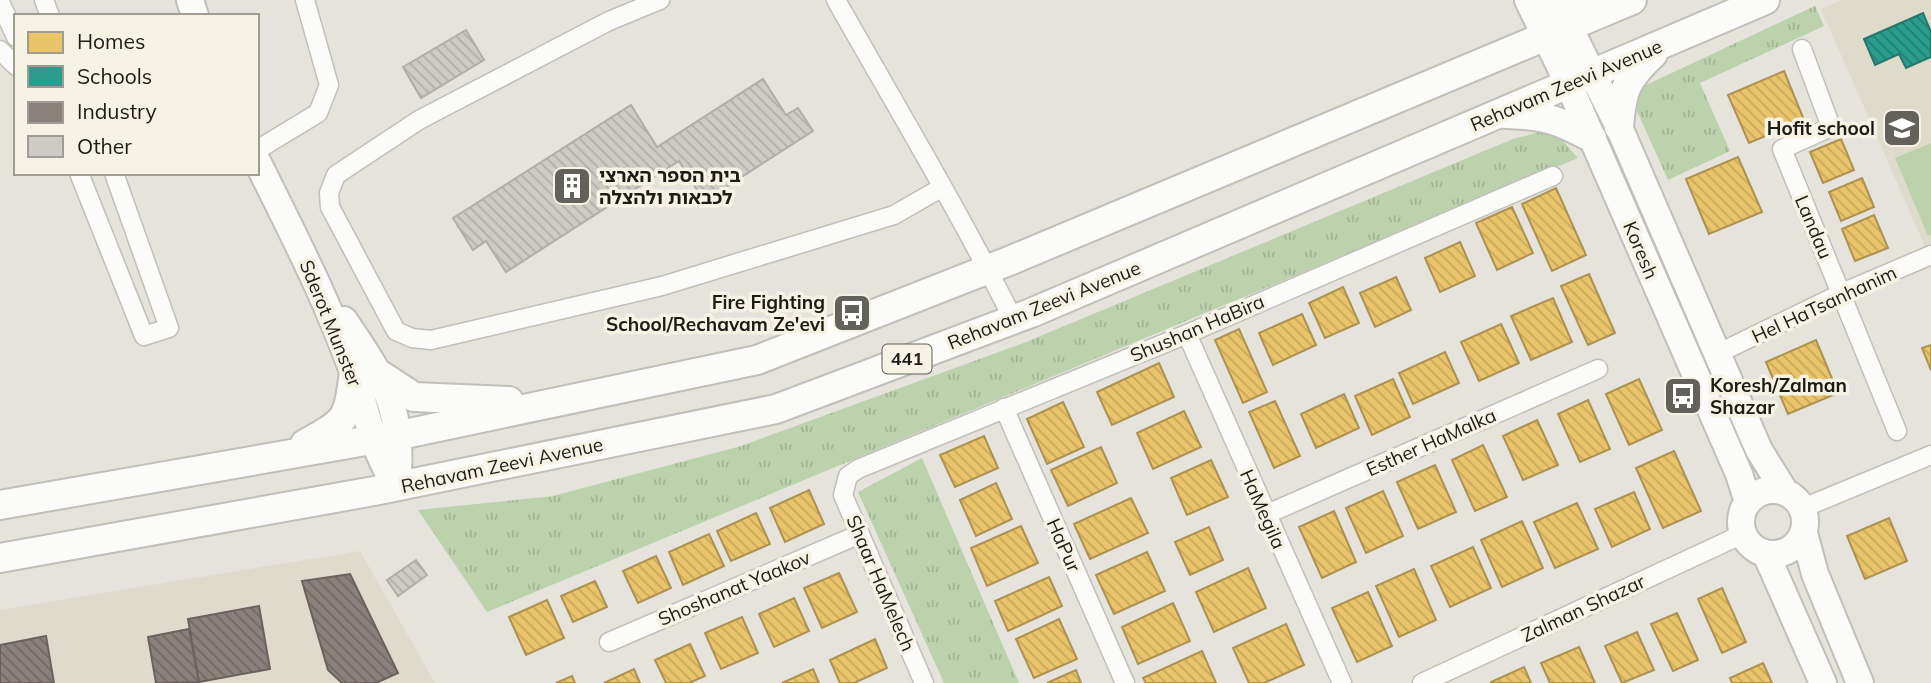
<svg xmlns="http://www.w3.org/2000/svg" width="1931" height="683" viewBox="0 0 1931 683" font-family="Mulish,'Noto Sans Hebrew',sans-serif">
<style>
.built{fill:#dfdbcb}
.grass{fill:url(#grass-tufts)}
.garden{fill:#bcd2ad}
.homes{fill:url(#homes-back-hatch);stroke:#ac9151;stroke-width:2}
.schools{fill:url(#schools-back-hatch);stroke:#26766b;stroke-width:2}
.industry{fill:url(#industry-back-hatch);stroke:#69625d;stroke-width:2}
.building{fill:url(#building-back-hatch);stroke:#b0aea8;stroke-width:2}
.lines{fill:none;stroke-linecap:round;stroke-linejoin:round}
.street-casing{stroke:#c0bfb9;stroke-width:21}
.secondary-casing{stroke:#c0bfb9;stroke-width:30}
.primary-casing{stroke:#c0bfb9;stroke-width:32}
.street{stroke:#fbfbfa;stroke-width:18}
.secondary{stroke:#fbfbfa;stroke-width:26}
.primary{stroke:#fbfbfa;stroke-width:28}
.labels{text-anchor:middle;stroke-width:7;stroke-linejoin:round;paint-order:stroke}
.shield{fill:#f6f3e4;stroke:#5d5c54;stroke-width:2}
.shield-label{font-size:18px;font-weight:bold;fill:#1c1b16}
.street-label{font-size:19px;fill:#1c1b16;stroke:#f6f3e4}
.poi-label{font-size:19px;font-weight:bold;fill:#1c1b16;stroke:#f6f3e4;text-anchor:end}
</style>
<defs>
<pattern id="grass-tufts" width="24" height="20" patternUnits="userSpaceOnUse" patternTransform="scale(1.75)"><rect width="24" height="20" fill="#bcd2ad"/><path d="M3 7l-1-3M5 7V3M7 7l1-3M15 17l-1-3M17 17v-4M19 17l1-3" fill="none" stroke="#a1b494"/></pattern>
<pattern id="homes-back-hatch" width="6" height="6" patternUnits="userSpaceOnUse" patternTransform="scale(1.75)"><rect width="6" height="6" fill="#e9c46a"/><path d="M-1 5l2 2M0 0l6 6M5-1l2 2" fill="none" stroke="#c7a85b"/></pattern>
<pattern id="schools-back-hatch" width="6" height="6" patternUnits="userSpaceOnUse" patternTransform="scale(1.75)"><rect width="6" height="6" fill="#2a9d8f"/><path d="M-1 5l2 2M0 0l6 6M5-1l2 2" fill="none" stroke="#237f74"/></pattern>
<pattern id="industry-back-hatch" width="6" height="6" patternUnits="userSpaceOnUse" patternTransform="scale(1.75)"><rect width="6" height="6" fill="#8a817c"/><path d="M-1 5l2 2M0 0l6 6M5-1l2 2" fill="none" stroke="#706965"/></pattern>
<pattern id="building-back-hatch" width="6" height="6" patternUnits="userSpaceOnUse" patternTransform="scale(1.75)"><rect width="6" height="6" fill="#cccbc5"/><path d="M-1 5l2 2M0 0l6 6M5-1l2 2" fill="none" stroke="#afaea8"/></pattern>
</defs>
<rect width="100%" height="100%" fill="#e5e3db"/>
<!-- built -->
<path class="built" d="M 1841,0 L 1931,0 L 1931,246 L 1926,249 L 1821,9 Z
M 360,551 L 435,683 L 0,683 L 0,610 Z"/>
<!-- grass -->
<path class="grass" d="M 1815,6 L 1824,26 L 1700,83 L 1730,151 L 1668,180 L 1629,93 Z
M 1544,131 L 1563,141 L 1578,158 L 487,612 L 418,510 L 553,496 L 741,446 L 1026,342 L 1513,139 Z
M 922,458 L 1019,683 L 944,683 L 858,492 Z"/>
<!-- garden -->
<path class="garden" d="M 1931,143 L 1931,235 L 1928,236 L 1895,158 Z"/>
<!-- homes -->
<path class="homes" d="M 1784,71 L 1804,120 L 1749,143 L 1728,95 Z
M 1841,139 L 1854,170 L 1823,183 L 1810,152 Z
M 1738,157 L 1762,212 L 1709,234 L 1686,179 Z
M 1862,178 L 1874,207 L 1841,221 L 1829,192 Z
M 1556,188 L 1586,255 L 1552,271 L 1522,204 Z
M 1512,207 L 1533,253 L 1497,270 L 1476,223 Z
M 1874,215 L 1888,248 L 1855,261 L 1842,229 Z
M 1460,242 L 1475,276 L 1440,292 L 1425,258 Z
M 1589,274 L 1615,333 L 1588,345 L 1561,286 Z
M 1396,277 L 1411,310 L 1375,327 L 1360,293 Z
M 1343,287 L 1359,323 L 1325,338 L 1309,303 Z
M 1553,298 L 1572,342 L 1531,360 L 1511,316 Z
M 1302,314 L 1316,345 L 1273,365 L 1259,333 Z
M 1501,324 L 1519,363 L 1479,381 L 1461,342 Z
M 1239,329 L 1267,392 L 1243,403 L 1215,340 Z
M 1816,340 L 1838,393 L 1788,414 L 1766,362 Z
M 1931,345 L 1931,370 L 1922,348 Z
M 1445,352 L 1459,383 L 1413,404 L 1399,373 Z
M 1159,363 L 1174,397 L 1112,425 L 1097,392 Z
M 1393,379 L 1410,417 L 1372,435 L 1355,396 Z
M 1639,379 L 1662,430 L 1629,445 L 1606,394 Z
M 1344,394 L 1359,428 L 1316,448 L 1301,414 Z
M 1588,400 L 1610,449 L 1580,462 L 1558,414 Z
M 1275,401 L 1300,456 L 1274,468 L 1249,412 Z
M 1063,402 L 1084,447 L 1047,464 L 1027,419 Z
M 1184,411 L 1201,447 L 1153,469 L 1137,433 Z
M 1537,420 L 1558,465 L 1523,480 L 1503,436 Z
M 984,436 L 998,468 L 955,487 L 940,455 Z
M 1483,445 L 1507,497 L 1475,511 L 1452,460 Z
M 1101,447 L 1117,483 L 1068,506 L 1051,470 Z
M 1674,451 L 1701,511 L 1663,528 L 1636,468 Z
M 1211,460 L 1228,497 L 1187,515 L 1171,478 Z
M 1435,465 L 1456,512 L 1418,529 L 1397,482 Z
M 996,483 L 1012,519 L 976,536 L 960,500 Z
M 809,490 L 824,524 L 785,542 L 770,508 Z
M 1383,491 L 1403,536 L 1366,553 L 1346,508 Z
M 1634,492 L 1650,529 L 1612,547 L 1595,509 Z
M 1131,498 L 1148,533 L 1090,559 L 1074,524 Z
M 1577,503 L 1598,549 L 1555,568 L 1534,522 Z
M 1334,511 L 1356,562 L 1322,578 L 1299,527 Z
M 756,513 L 770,544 L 731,561 L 717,531 Z
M 1889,518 L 1907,561 L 1865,579 L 1847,536 Z
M 1522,521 L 1543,568 L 1502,587 L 1481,540 Z
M 1021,526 L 1038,563 L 987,586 L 971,548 Z
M 1209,527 L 1223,560 L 1190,575 L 1175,542 Z
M 709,534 L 724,566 L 683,585 L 669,552 Z
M 1473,547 L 1491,588 L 1450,607 L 1431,566 Z
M 1147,552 L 1165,591 L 1114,614 L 1096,575 Z
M 656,556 L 671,588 L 638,603 L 623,571 Z
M 1248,568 L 1266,608 L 1214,632 L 1196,592 Z
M 1414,569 L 1436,620 L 1399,637 L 1376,586 Z
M 839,573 L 857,612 L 822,628 L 804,588 Z
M 1049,577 L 1062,606 L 1008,631 L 995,601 Z
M 595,581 L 607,607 L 573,622 L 561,596 Z
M 1722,588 L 1746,642 L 1722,653 L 1698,599 Z
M 1368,592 L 1392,646 L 1357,662 L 1332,608 Z
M 794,598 L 809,631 L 774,647 L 759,614 Z
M 547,600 L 564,638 L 526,655 L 509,617 Z
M 1173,603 L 1190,641 L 1138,664 L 1122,627 Z
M 1677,613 L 1698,660 L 1673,671 L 1651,624 Z
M 742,617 L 758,653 L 721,669 L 705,633 Z
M 1059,619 L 1077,659 L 1034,678 L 1016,639 Z
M 1286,624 L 1304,665 L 1264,683 L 1249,683 L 1233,648 Z
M 1637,632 L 1654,670 L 1622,683 L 1605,646 Z
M 875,639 L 887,668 L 854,683 L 840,683 L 830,660 Z
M 690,644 L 705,676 L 689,683 L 666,683 L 655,660 Z
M 1579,647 L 1595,683 L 1550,683 L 1541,663 Z
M 1202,651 L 1216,683 L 1146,683 L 1143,678 Z
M 1763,663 L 1772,683 L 1732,683 L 1730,678 Z
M 1524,667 L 1531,683 L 1492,683 L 1491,682 Z
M 634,669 L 640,683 L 604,683 Z
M 813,669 L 819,683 L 782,683 Z
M 1076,670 L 1081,683 L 1047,683 Z
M 572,676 L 575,683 L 556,683 Z"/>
<!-- schools -->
<path class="schools" d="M 1923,13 L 1931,32 L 1931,57 L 1906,68 L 1899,54 L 1875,65 L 1864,39 Z"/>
<!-- industry -->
<path class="industry" d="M 350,574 L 398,673 L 376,683 L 342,683 L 328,670 L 302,581 Z
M 259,606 L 270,669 L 199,682 L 188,619 Z
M 189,629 L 199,682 L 156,683 L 148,637 Z
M 46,636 L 54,683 L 0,683 L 0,645 Z"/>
<!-- building -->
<path class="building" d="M 466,30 L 484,60 L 421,98 L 403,67 Z
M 763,79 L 786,115 L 798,108 L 813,131 L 704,201 L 679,161 L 506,272 L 486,241 L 473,250 L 453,218 L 631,105 L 657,147 Z
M 416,560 L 427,575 L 398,596 L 387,580 Z"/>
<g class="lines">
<defs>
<path id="street" d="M 44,0 L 50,16
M 660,0 L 609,21 L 419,120 L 336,175 L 329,193 L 330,207 L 396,331 L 412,338 L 431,340 L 662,286 L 894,215 L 941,188
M 836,0 C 896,106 959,211 1013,319
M 0,2 L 16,37
M 1802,49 L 1831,127 L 1782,149 L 1897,431
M 0,50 L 16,66
M 257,150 L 318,113 L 329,85 L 305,0
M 79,173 L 144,336 L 169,328 L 114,173
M 1187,334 L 1342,683
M 1717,354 L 1842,293 L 1931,255
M 1004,408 L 1125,683
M 1803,508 L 1931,455
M 1265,515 L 1598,369
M 609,642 L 860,534
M 924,683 L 843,495 L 848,476 L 858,469 L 1187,334 L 1553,176
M 1422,683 L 1743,534"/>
<path id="secondary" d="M 190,0 L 195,16
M 1528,0 L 1569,85 L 1739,474 L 1748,502
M 1553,0 L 1569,27 L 1619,127 L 1759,450 L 1785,492
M 257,161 C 291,230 327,299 353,372 C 368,413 371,449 397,486
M 344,320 C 386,382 404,409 397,486
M1741 522a32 32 0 1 1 64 0a32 32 0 1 1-64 0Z
M 1804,533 L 1815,574 L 1860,683
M 1766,554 L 1823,683"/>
<path id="primary" d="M 1564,0 L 1616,3
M 1506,114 C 1544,115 1559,120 1592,138
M 1619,127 C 1622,90 1626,79 1653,54
M 382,376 L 414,397 L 509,401
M 305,444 C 348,420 347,421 354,373
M 0,505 L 400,435 L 757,360 L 1009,261 L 1632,0
M 0,558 L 374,491 L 776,409 L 1031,313 L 1765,0"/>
</defs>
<!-- street casing -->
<use href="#street" class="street-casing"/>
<!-- secondary casing -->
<use href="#secondary" class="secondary-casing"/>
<!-- primary casing -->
<use href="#primary" class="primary-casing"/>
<!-- street -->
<use href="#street" class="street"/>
<!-- secondary -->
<use href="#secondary" class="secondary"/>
<!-- primary -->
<use href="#primary" class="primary"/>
</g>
<!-- icons -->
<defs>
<symbol id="school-square" viewBox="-11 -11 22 22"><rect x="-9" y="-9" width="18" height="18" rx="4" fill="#62615b" stroke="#f6f3e4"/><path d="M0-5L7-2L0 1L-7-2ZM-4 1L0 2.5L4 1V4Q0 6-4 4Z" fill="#fff"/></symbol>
<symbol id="building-square" viewBox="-11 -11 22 22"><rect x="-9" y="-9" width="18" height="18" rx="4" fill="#62615b" stroke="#f6f3e4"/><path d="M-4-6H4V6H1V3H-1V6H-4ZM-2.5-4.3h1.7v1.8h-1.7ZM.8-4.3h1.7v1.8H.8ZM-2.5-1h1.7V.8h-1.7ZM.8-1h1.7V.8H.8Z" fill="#fff"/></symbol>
<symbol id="bus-square" viewBox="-11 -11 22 22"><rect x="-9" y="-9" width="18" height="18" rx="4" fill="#62615b" stroke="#f6f3e4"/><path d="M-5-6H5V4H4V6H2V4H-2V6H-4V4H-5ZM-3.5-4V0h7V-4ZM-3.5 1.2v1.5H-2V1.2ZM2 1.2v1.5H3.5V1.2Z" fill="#fff"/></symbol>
</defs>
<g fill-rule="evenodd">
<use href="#school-square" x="1880" y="106" width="44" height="44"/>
<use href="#building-square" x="550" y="164" width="44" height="44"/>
<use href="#bus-square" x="830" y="291" width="44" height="44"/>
<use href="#bus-square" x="1661" y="374" width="44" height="44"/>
</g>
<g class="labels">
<!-- shield labels -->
<rect class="shield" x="882.5" y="344.5" width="49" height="29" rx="5"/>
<g class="shield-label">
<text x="907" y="365">441</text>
</g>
<!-- street labels -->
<g class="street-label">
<text transform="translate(1566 85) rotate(-23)" y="7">Rehavam Zeevi Avenue</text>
<text transform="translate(1814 227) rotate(67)" y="7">Landau</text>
<text transform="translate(1641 250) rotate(67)" y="7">Koresh</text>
<text transform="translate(1824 304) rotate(-25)" y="7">Hel HaTsanhanim</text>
<text transform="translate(1044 305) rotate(-22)" y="7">Rehavam Zeevi Avenue</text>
<text transform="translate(331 323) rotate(68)" y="7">Sderot Munster</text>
<text transform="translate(1197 328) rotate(-23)" y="7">Shushan HaBira</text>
<text transform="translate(1431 442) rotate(-24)" y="7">Esther HaMalka</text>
<text transform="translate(502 465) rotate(-12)" y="7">Rehavam Zeevi Avenue</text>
<text transform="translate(1263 509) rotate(66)" y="7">HaMegila</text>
<text transform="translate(1064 545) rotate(66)" y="7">HaPur</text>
<text transform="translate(881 583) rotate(67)" y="7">Shaar HaMelech</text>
<text transform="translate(734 588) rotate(-23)" y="7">Shoshanat Yaakov</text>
<text transform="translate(1583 608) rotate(-25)" y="7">Zalman Shazar</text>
</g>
<!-- poi labels -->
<g class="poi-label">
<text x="1875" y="135">Hofit school</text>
<text x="599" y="182" text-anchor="start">בית הספר הארצי<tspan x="599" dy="22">לכבאות ולהצלה</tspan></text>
<text x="825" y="309">Fire Fighting<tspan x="825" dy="22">School/Rechavam Ze'evi</tspan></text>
<text x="1710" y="392" text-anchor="start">Koresh/Zalman<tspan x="1710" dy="22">Shazar</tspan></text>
</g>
</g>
<!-- legend -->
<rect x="14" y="14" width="245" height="161" fill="#f6f3e4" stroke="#9f9d92" stroke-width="2"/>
<rect x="28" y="32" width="35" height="21" fill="#e9c46a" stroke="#9f9d92" stroke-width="2"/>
<text x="77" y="49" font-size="21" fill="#1c1b16">Homes</text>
<rect x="28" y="66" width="35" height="21" fill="#2a9d8f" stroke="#9f9d92" stroke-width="2"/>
<text x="77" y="84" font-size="21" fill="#1c1b16">Schools</text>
<rect x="28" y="102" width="35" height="21" fill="#8a817c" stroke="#9f9d92" stroke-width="2"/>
<text x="77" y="119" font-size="21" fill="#1c1b16">Industry</text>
<rect x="28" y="136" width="35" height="21" fill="#cccbc5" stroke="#9f9d92" stroke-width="2"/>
<text x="77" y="154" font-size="21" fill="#1c1b16">Other</text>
</svg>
